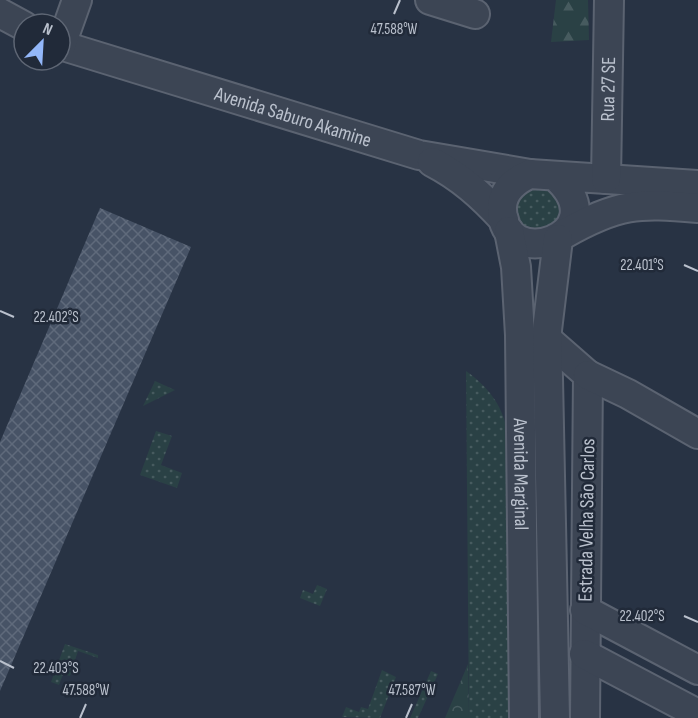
<svg xmlns="http://www.w3.org/2000/svg" width="698" height="718" viewBox="0 0 698 718" font-family="'Sofia Sans Condensed',sans-serif">
<style>
.grass{fill:url(#grass-dots)}
.forest{fill:url(#forest-firs)}
.park{fill:url(#park-crowns)}
.building{fill:url(#building-cross-hatch)}
.lines{fill:none;stroke-linecap:round;stroke-linejoin:round}
.minor-casing{stroke:#5b6371;stroke-width:32}
.minor{stroke:#3c4554;stroke-width:28}
.ticks{fill:none;stroke:#bac1cd;stroke-width:2}
.labels{text-anchor:middle;stroke-width:5;stroke-linejoin:round;paint-order:stroke}
.street-label{font-size:20px;fill:#bac1cd;stroke:#212a39}
.ticks-label{font-size:15px;text-anchor:middle;fill:#bac1cd;stroke:#212a39;stroke-width:5;stroke-linejoin:round;paint-order:stroke}
</style>
<defs>
<pattern id="grass-dots" width="8" height="8" patternUnits="userSpaceOnUse" patternTransform="scale(1.5)"><rect width="8" height="8" fill="#2a4145"/><path d="M2 2h.1M6 6h.1" fill="none" stroke="#475b5f" stroke-width="1.8" stroke-linecap="round"/></pattern>
<pattern id="forest-firs" width="22" height="20" patternUnits="userSpaceOnUse" patternTransform="scale(1.5)"><rect width="22" height="20" fill="#2a4145"/><path d="M5 1l3.5 6h-7zM16 11l3.5 6h-7z" fill="#475b5f"/></pattern>
<pattern id="park-crowns" width="20" height="18" patternUnits="userSpaceOnUse" patternTransform="scale(1.5)"><rect width="20" height="18" fill="#2a4145"/><path d="M2 6a3 3 0 1 1 6 0M12 15a3 3 0 1 1 6 0" fill="none" stroke="#475b5f"/></pattern>
<pattern id="building-cross-hatch" width="8" height="8" patternUnits="userSpaceOnUse" patternTransform="scale(1.5)"><rect width="8" height="8" fill="#475366"/><path d="M0 0l8 8M0 8l8-8" fill="none" stroke="#5f6a7b"/></pattern>
</defs>
<rect width="100%" height="100%" fill="#283344"/>
<!-- grass -->
<path class="grass" d="M 516,188 L 559,189 L 561,225 L 518,231 L 510,196 Z
M 466,371 C 487,386 502,404 507,430 L 512,718 L 469,718 Z
M 155,381 L 175,390 L 143,406 Z
M 156,431 L 172,436 L 161,465 L 182,473 L 177,488 L 140,475 Z
M 317,585 L 327,589 L 320,606 L 300,598 L 303,590 L 313,594 Z
M 65,644 L 98,655 L 98,658 L 78,651 L 70,676 L 63,674 L 59,685 L 51,682 Z
M 382,670 L 396,677 L 380,718 L 342,717 L 346,707 L 359,712 L 361,707 L 368,709 Z
M 431,671 L 438,674 L 418,718 L 410,718 Z"/>
<!-- forest -->
<path class="forest" d="M 556,0 L 588,0 L 589,40 L 551,42 Z"/>
<!-- park -->
<path class="park" d="M 468,664 L 469,718 L 445,718 Z"/>
<!-- building -->
<path class="building" d="M 100,208 L 191,247 L 0,691 L 0,442 Z"/>
<g class="lines">
<defs>
<g id="minor">
<path d="M 430,0 L 475,14"/>
<path d="M 0,13 L 24,26"/>
<path id="s1" d="M 60,45 L 419,155 L 530,174"/>
<path d="M 61,45 L 77,0"/>
<path d="M 432,162 C 461,177 482,196 504,220"/>
<path d="M 556,177 C 620,236 500,276 502,207 C 503,190 516,180 530,174 L 698,185"/>
<path id="s2" d="M 606,179 L 609,0"/>
<path id="s3" d="M 509,231 L 516,267 L 520,335 L 524,718"/>
<path d="M 564,234 C 619,203 637,203 698,208"/>
<path d="M 548,340 L 588,375 L 585,718"/>
<path d="M 588,375 L 628,394 L 698,434"/>
<path d="M 585,610 L 698,670"/>
<path d="M 584,654 L 698,714"/>
<path d="M 555,718 L 547,330 L 558,239"/>
</g>
</defs>
<!-- minor casing -->
<use href="#minor" class="minor-casing"/>
<!-- minor -->
<use href="#minor" class="minor"/>
</g>
<!-- ticks -->
<path class="ticks" d="M 394,14 L 400,0M 684,265 L 698,271M 0,311 L 14,317M 684,616 L 698,622M 0,661 L 14,668M 80,718 L 86,704M 406,718 L 412,704"/>
<g class="labels">
<!-- street labels -->
<g class="street-label">
<text dy="7" stroke="none"><textPath href="#s2" startOffset="90">Rua 27 SE</textPath></text>
<text dy="7" stroke="none"><textPath href="#s1" startOffset="244">Avenida Saburo Akamine</textPath></text>
<text dy="7" stroke="none"><textPath href="#s3" startOffset="244">Avenida Marginal</textPath></text>
<text transform="translate(586 520) rotate(-89)" y="7">Estrada Velha São Carlos</text>
</g>
</g>
<g class="ticks-label">
<text x="394" y="34">47.588°W</text>
<text x="642" y="270">22.401°S</text>
<text x="56" y="322">22.402°S</text>
<text x="642" y="621">22.402°S</text>
<text x="56" y="673">22.403°S</text>
<text x="86" y="695">47.588°W</text>
<text x="412" y="695">47.587°W</text>
</g>
<!-- north arrow -->
<g transform="translate(42 42) rotate(24)"><circle r="28" fill="#212a39" stroke="#5e6674" stroke-width="1.5"/>
<path d="M0-4.5L10 22L0 15L-10 22Z" fill="#93b7f9"/>
<text y="-9" font-size="16" font-weight="bold" text-anchor="middle" fill="#bac1cd">N</text>
</g>
</svg>
